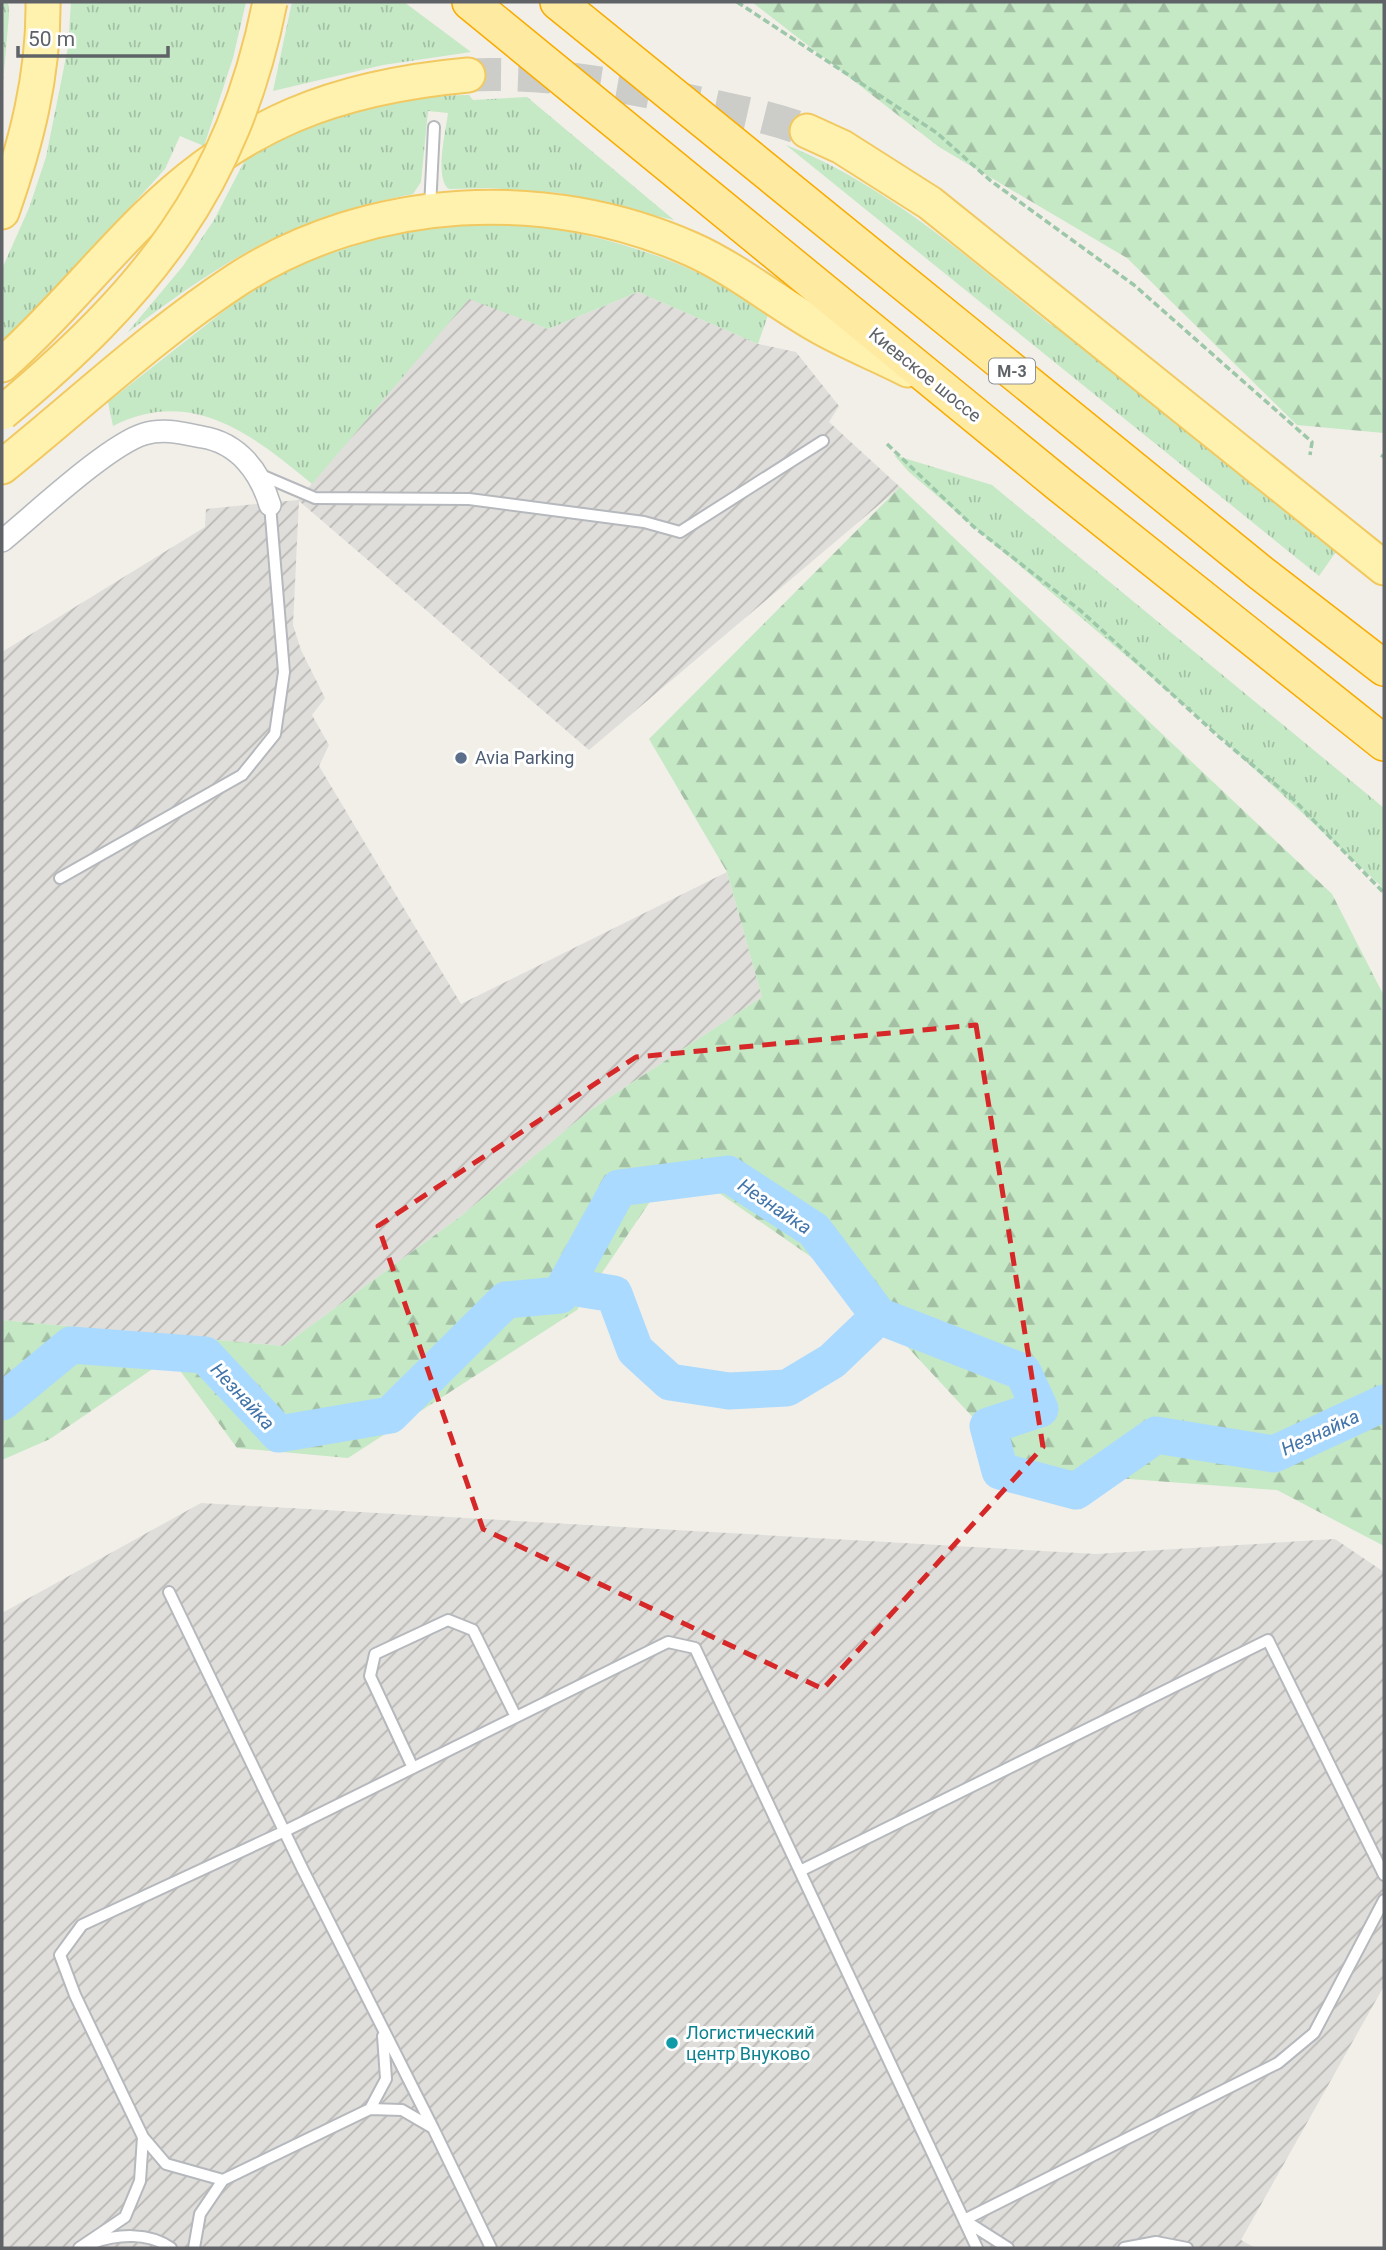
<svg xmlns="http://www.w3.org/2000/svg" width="1386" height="2250" viewBox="0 0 1386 2250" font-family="Roboto,sans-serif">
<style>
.industrial{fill:url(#industrial-furrows)}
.grass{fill:url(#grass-tufts)}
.forest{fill:url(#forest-firs)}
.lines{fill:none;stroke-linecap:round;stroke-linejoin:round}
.river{stroke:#aadaff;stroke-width:37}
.primary-tunnel{stroke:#ccccc8;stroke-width:33;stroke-dasharray:33 17;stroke-linecap:butt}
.service-casing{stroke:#b5b8bc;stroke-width:14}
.minor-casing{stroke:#b5b8bc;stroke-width:24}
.primary-casing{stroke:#f2c960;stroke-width:37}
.trunk-casing{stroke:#f9ab00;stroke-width:38}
.path{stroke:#9cc7a9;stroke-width:3.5;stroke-dasharray:7 3.5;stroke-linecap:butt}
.service{stroke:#fff;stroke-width:10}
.minor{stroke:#fff;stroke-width:21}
.primary{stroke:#fff2af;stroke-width:33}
.trunk{stroke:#feeaa1;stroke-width:35}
.primary-bridge-casing{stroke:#f2c960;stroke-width:37;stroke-linecap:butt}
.primary-bridge{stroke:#fff2af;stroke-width:33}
.marked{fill:none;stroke:#d62828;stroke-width:5;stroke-dasharray:14 9;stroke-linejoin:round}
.service-dot{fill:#5c6f8a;stroke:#fff;stroke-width:2.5}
.culture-dot{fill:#0f9aa8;stroke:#fff;stroke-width:2.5}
.labels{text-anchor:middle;stroke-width:6;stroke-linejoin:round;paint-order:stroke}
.shield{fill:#fff;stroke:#8f9295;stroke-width:2}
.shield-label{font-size:16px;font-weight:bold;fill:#5f6368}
.street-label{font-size:18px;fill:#5f6368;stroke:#fff}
.service-label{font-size:18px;fill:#4e5e75;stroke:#fff;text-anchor:start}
.culture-label{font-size:18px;fill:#0d838f;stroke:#fff;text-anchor:start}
.water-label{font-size:19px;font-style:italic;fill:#4174aa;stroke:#fff}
</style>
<defs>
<pattern id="industrial-furrows" width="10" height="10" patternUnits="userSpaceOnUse" patternTransform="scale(1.75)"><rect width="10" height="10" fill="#e0deda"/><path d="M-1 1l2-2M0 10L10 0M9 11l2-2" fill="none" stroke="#b9b8b5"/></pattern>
<pattern id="grass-tufts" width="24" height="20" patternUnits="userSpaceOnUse" patternTransform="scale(1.75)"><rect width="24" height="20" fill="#c5e8c5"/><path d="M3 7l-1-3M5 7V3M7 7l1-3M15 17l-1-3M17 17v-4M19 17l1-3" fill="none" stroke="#a3c0a4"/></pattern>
<pattern id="forest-firs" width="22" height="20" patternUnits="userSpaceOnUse" patternTransform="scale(1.75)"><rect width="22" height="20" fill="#c5e8c5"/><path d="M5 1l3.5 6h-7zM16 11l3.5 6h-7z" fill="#a3c0a4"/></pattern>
</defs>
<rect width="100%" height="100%" fill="#f1efe8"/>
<!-- industrial -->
<path class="industrial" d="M 638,292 L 758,344 L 796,352 L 839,406 L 829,422 L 900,487 L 589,750 L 299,501 L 293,625 L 301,650 L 325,698 L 312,715 L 329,745 L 319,766 L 461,1004 L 727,872 L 762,997 L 589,1111 L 461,1216 L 283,1346 L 2,1320 L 2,652 L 205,527 L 206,509 L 298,500 L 469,298 L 548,329 Z
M 201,1503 L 1096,1554 L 1335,1539 L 1384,1572 L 1384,1986 L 1241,2240 L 1255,2248 L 2,2248 L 2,1613 Z"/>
<!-- grass -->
<path class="grass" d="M 2,2 L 8,2 L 9,15 L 2,94 Z
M 71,2 L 246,2 L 233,58 L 204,146 L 180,136 L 165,169 L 50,295 L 2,342 L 2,269 L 29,208 L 46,157 L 68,47 Z
M 292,2 L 404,2 L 471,52 L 383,65 L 273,91 Z
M 469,95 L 473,100 L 527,97 L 674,220 L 559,193 L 490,188 L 449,189 C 434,179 446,130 448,113 L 428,111 L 421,182 L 413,194 C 290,218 225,259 127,333 L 183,266 L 214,220 L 246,158 L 299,130 L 372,106 L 429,96 Z
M 786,145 C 887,185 968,258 1051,325 L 1055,322 L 1338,549 L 1319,576 Z
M 507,221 C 600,234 691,257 768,315 L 758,344 L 638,292 L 548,329 L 469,299 L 312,484 C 253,435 192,386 113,426 L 108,402 L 257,285 L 313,256 L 423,225 Z
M 894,455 L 992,485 L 1384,808 L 1384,893 L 1380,885 L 1196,715 L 909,472 Z"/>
<!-- forest -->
<path class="forest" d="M 752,2 L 1384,2 L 1384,433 L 1297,425 L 1127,258 L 939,147 Z
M 900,487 L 1332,894 L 1384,996 L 1384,1546 L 1277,1490 L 1023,1471 L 847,1282 L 676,1163 L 577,1310 L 348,1458 L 237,1448 L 170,1357 L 50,1439 L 2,1460 L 2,1320 L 283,1346 L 461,1216 L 589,1111 L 762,997 L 727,872 L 649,739 Z"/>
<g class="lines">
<!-- river -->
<path class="river" d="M 565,1286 L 614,1294 L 635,1350 L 670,1382 L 729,1391 L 787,1388 L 832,1361 L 879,1316
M 2,1402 L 71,1345 L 205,1355 L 279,1434 L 390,1415 L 506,1300 L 560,1295 L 619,1188 L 728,1174 L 814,1230 L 879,1316 L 1023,1372 L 1040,1409 L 988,1426 L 1000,1471 L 1076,1491 L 1156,1435 L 1274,1454 L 1384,1403"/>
<!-- primary-tunnel -->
<path class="primary-tunnel" d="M 468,75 C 556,72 622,85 708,105 C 741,112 775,118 807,131"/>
<defs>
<path id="service" d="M 430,208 L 434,127
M 261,475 L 315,498 L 469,499 L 644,522 L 680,532 L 823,441
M 60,878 L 242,775 L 275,734 L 284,672 L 270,505
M 169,1592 L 302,1868 L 433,2128
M 413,1768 L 370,1676 L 375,1654 L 448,1620 L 473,1630 L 516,1717
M 800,1871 L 1268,1640 L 1384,1875
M 370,2109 L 386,2079 L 383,2036
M 143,2137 L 166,2164 L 223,2180
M 964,2220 L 1278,2063 L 1314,2033 L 1384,1900
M 964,2220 L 1008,2248
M 93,2243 C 117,2234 149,2232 171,2248
M 79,2248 L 125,2217 L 140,2181 L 143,2137 L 75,1995 L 60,1955 L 82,1925 L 285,1831 L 668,1642 L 695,1648 L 977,2248
M 194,2248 L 200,2214 L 223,2180 L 370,2109 L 402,2110 L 433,2128 L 491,2248
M 1124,2248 L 1156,2242 L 1187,2248"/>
<path id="minor" d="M 2,541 C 34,515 108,445 144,434 C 164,428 182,433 202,437 C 239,443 260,472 270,505"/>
<path id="primary" d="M 807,131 L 842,147 L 930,203 L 1384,568
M 2,212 C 26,144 44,75 43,2
M 2,365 C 54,319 97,265 146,217 C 241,123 336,87 468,75
M 2,467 C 79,405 155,333 238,279 C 371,194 547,185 691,249 C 734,268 772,299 813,323 C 843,341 877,354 908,370"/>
<path id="trunk" d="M 470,2 L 1059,484 L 1384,743
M 558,2 L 1261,573 L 1384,668"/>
</defs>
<!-- service casing -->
<use href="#service" class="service-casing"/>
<!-- minor casing -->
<use href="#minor" class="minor-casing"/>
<!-- primary casing -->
<use href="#primary" class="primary-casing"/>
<!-- trunk casing -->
<use href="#trunk" class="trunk-casing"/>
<!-- path -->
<path class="path" d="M 737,2 L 937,133 L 991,181 L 1134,285 L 1312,442 L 1310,455
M 887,444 L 974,527 L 1081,611 L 1218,736 L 1293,799 L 1384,893
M 1381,455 L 1384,457"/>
<!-- service -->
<use href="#service" class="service"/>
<!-- minor -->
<use href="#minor" class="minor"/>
<!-- primary -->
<use href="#primary" class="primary"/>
<!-- trunk -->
<use href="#trunk" class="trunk"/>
<defs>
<path id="primary-bridge" d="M 2,413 C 145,294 233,188 270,2"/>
</defs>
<!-- primary-bridge casing -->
<use href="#primary-bridge" class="primary-bridge-casing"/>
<!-- primary-bridge -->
<use href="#primary-bridge" class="primary-bridge"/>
</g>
<!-- marked area -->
<path class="marked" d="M 976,1025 L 1043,1447 L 823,1689 L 483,1529 L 378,1226 L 636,1057 Z"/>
<!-- markers -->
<circle class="service-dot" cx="461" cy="758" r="7"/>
<circle class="culture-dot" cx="672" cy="2043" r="7"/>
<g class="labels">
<!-- shield labels -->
<rect class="shield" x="989" y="358.5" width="46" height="25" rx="5"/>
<g class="shield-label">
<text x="1012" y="377">М-3</text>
</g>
<!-- street labels -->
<g class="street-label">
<text transform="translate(925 375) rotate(39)" y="6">Киевское шоссе</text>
</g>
<!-- service labels -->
<g class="service-label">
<text x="475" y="764">Avia Parking</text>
</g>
<!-- culture labels -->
<g class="culture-label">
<text x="686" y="2039">Логистический<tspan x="686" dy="21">центр Внуково</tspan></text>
</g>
<!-- water labels -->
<g class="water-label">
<text transform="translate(775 1206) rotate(34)" y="7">Незнайка</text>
<text transform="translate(243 1396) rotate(47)" y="7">Незнайка</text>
<text transform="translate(1320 1432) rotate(-25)" y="7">Незнайка</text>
</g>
</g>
<!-- border -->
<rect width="1386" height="2250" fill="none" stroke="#5f6368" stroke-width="7"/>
<!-- scale -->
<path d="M18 46v10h150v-10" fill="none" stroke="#5f6368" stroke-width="3.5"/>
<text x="28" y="46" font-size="21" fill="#5f6368" stroke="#ffffff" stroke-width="5" paint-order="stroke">50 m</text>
</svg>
